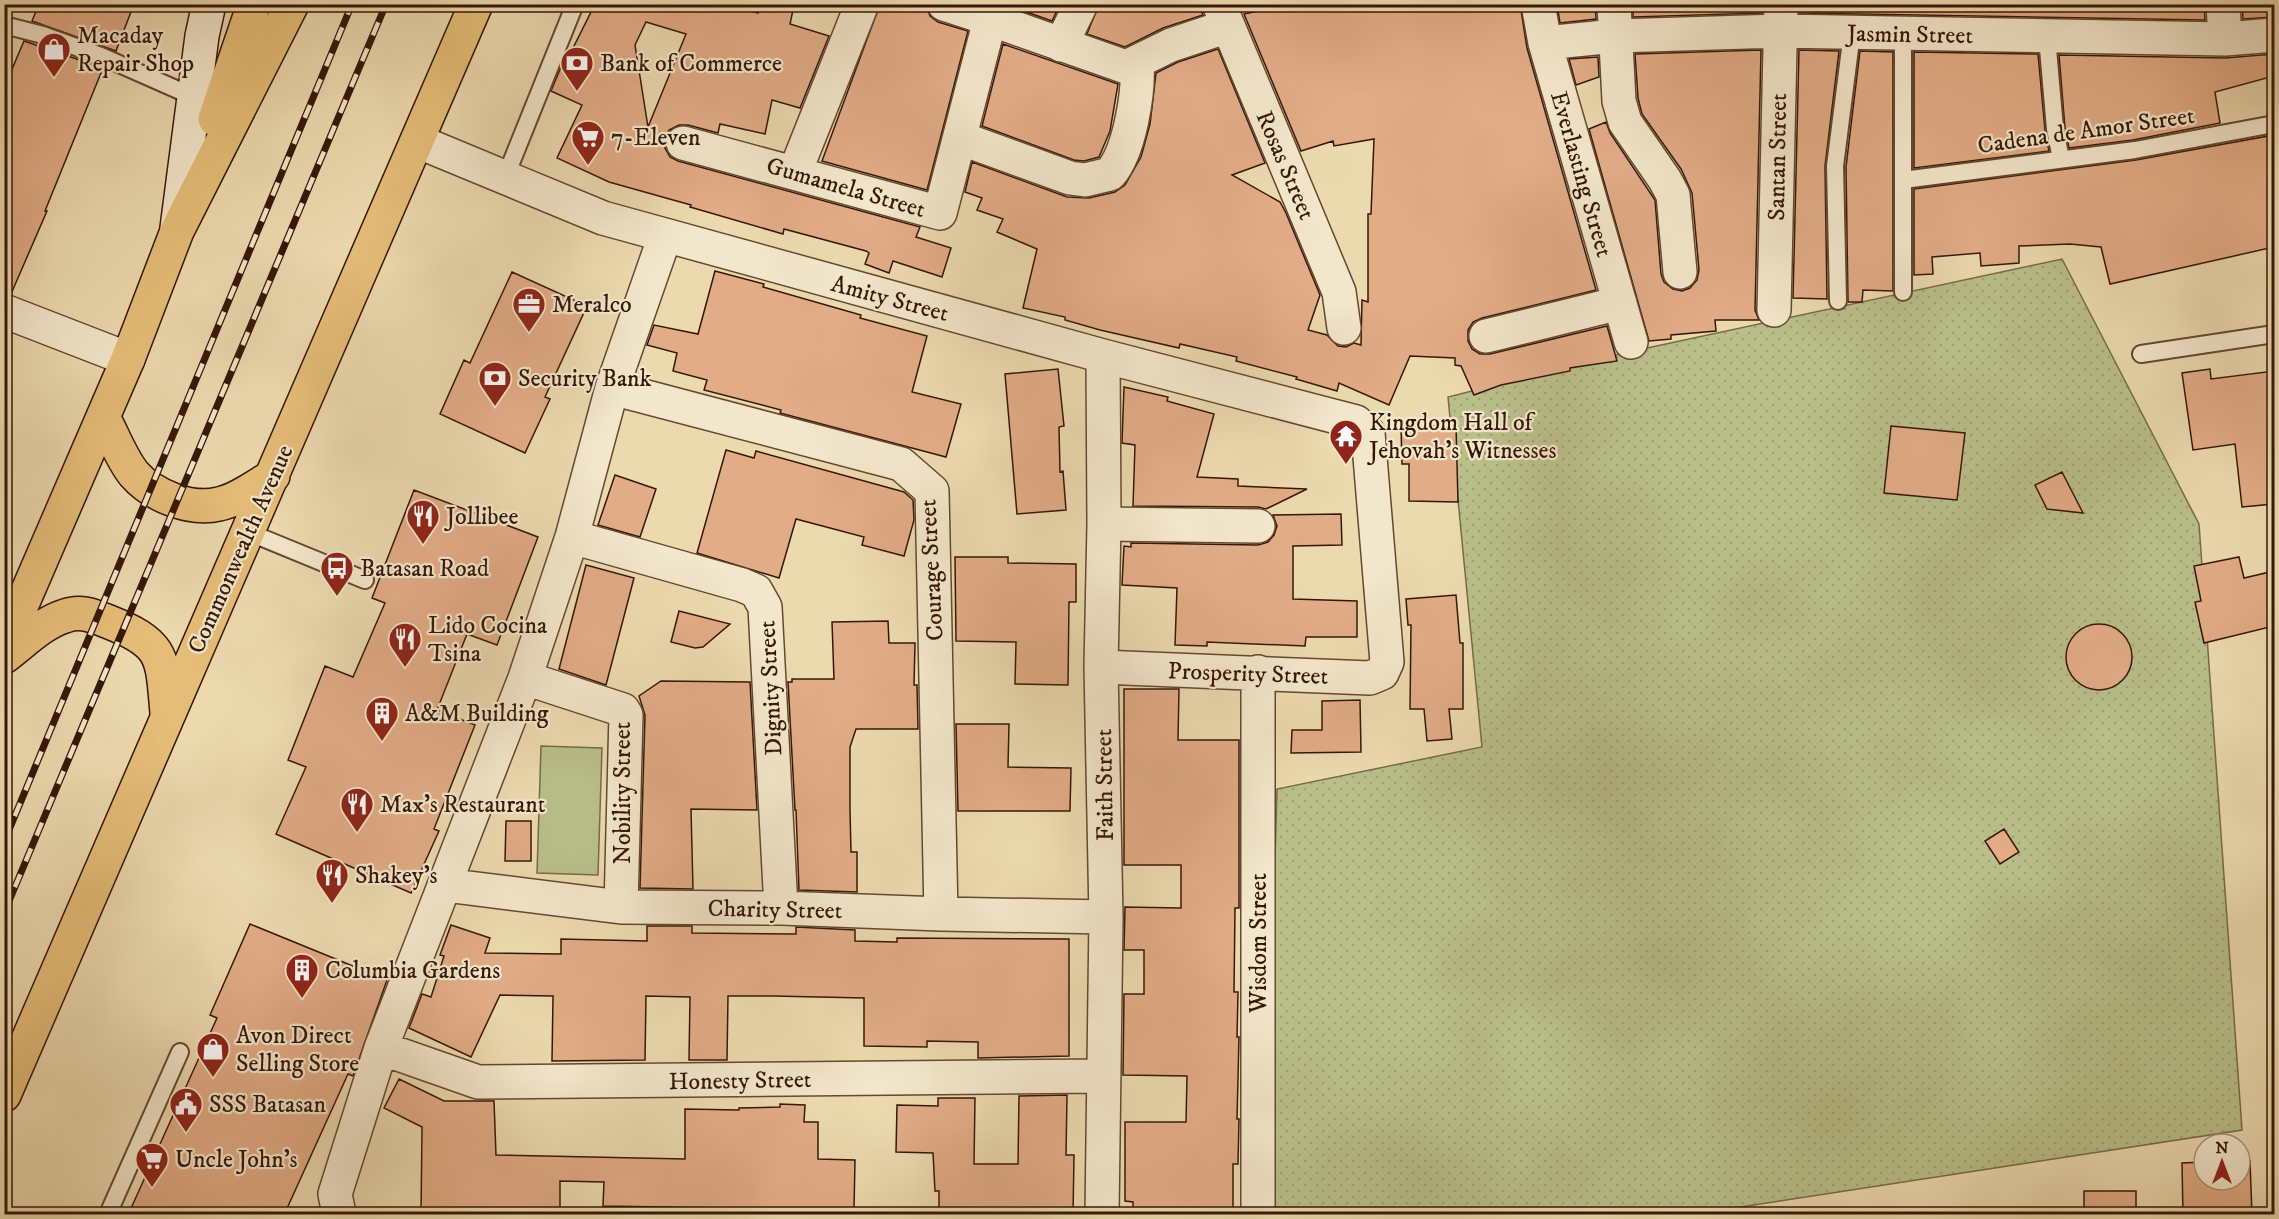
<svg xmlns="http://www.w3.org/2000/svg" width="2279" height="1219" viewBox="0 0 2279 1219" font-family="'IM FELL DW Pica',serif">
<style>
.grass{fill:url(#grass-dots);stroke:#786b48;stroke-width:1.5}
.pitch{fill:#b9bf89;stroke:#786b48;stroke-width:1.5}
.building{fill:#e2ac86;stroke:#361706;stroke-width:1.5;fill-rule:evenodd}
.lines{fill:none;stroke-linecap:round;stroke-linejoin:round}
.lane-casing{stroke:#644830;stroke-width:20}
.street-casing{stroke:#644830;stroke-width:36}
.secondary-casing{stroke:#361706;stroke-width:36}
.primary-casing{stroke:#361706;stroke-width:36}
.lane{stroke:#f3e7cb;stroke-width:16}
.street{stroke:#f3e7cb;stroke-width:33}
.secondary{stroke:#f3e7cb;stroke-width:33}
.primary{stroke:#e6bd78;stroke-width:33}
.rail-casing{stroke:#361706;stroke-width:7}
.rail{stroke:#f3e7cb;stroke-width:4.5;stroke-dasharray:14;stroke-linecap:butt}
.labels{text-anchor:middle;stroke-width:4.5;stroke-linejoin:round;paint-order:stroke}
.street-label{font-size:24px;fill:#361706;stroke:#f3e7cb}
.poi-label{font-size:24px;fill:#361706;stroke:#f3e7cb;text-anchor:start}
</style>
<defs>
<pattern id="grass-dots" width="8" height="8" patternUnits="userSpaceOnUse" patternTransform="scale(1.5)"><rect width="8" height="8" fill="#b9bf89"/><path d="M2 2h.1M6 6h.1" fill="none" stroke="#a0a375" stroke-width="1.8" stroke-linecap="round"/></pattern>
</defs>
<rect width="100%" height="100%" fill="#ecdaaf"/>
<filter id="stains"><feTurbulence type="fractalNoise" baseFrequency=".00333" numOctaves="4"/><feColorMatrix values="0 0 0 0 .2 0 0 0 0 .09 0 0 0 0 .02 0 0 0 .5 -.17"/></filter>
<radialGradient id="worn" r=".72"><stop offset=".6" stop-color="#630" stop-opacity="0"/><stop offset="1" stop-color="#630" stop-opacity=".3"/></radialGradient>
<!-- grass -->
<path class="grass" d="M 2062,259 L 2199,524 L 2242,1130 L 1695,1214 L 1265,1214 L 1277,789 L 1482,747 L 1448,397 L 1619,354 Z"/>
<!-- pitch -->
<path class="pitch" d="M 541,746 L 602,748 L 598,875 L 537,873 Z"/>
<!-- building -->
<path class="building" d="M 39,4 L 134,4 L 116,51 L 32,21 Z
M 595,4 L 727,4 L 758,13 L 760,4 L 764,4 L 793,10 L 790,24 L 829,36 L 800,108 L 772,100 L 765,134 L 720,124 L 718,133 L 688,125 L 679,125 L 669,130 L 665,139 L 665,148 L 670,157 L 678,161 L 920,227 L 916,237 L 951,248 L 942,277 L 893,261 L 889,273 L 865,264 L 869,253 L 866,251 L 784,229 L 783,234 L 690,207 L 691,205 L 609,182 L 557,158 L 582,105 L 551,91 L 566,55 L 569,56 ZM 646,22 L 686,34 L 648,127 L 635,45 Z
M 880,4 L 926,4 L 930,16 L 938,22 L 968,31 L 927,190 L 822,161 Z
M 1012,4 L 1060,4 L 1052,21 L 1012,7 Z
M 1099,4 L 1198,4 L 1203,15 L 1163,28 L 1125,47 L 1087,34 Z
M 1310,4 L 1520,4 L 1527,48 L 1596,290 L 1482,318 L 1473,322 L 1468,330 L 1468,341 L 1472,349 L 1480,354 L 1490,354 L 1607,326 L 1617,361 L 1570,368 L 1570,371 L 1501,385 L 1474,395 L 1461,366 L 1455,365 L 1455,358 L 1410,356 L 1389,405 L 1339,383 L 1337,391 L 1296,379 L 1297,377 L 1236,361 L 1237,357 L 1180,344 L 1179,348 L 1100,330 L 1065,320 L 1065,317 L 1023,308 L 1037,249 L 997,232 L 1003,219 L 977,210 L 982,198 L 965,192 L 972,162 L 1067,197 L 1089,198 L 1115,192 L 1125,185 L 1141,157 L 1150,124 L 1156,73 L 1178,62 L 1218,49 L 1265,163 L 1232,175 L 1280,202 L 1286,213 L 1320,295 L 1308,330 L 1327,335 L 1338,346 L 1346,347 L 1354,343 L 1361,345 L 1362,300 L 1368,302 L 1368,214 L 1371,214 L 1374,139 L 1334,146 L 1333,141 L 1301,151 L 1244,14 L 1278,7 Z
M 1557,4 L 1595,4 L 1596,19 L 1560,23 Z
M 1633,4 L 1762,4 L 1762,13 L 1633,17 Z
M 1800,4 L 2204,4 L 2205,20 L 1800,13 Z
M 2242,4 L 2274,4 L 2274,17 L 2243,19 Z
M 24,41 L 103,68 L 45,211 L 47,211 L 11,294 L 4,293 L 4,88 Z
M 1003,44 L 1118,84 L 1110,131 L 1099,157 L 1084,161 L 1074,160 L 982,126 Z
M 1761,50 L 1755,310 L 1759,320 L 1715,320 L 1716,331 L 1671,335 L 1671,339 L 1649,341 L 1589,129 L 1606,122 L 1610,133 L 1655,200 L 1661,274 L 1664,282 L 1673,289 L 1682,291 L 1690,288 L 1697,280 L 1699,270 L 1692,193 L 1681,169 L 1642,114 L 1638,98 L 1635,54 Z
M 1799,50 L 1839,51 L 1825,166 L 1827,299 L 1793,298 Z
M 1860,51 L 1893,52 L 1893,291 L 1863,290 L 1862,302 L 1848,302 L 1846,167 Z
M 1914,52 L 2038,54 L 2045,130 L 2049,151 L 1914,168 Z
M 2274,54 L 2274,76 L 2215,92 L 2220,123 L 2133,140 L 2069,148 L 2065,128 L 2059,55 L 2225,58 Z
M 1598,57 L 1599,77 L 1576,85 L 1569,59 Z
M 2274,135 L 2274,247 L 2110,284 L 2101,247 L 2070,244 L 2019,246 L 2019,263 L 1981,266 L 1980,253 L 1932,257 L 1933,274 L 1914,275 L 1914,189 L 2136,160 Z
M 715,271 L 764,284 L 763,287 L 861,315 L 860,318 L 927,336 L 912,392 L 961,404 L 946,457 L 780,413 L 781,410 L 704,390 L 707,380 L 673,371 L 677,353 L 647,345 L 654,325 L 698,334 Z
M 512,272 L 587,306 L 545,397 L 550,399 L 525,453 L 440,414 L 464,360 L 470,363 Z
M 1058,369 L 1064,426 L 1059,427 L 1060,472 L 1063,471 L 1066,510 L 1017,514 L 1005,374 Z
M 2210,369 L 2211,379 L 2274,371 L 2274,504 L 2242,507 L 2235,444 L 2193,450 L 2182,373 Z
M 1124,387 L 1168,397 L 1167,401 L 1214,414 L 1197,477 L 1238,479 L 1238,486 L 1307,489 L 1266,509 L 1258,507 L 1133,506 L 1135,445 L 1122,443 Z
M 1456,425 L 1458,502 L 1409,501 L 1409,464 L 1402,464 L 1401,427 Z
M 1891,426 L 1965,433 L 1957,500 L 1884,493 Z
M 726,450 L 754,458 L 756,451 L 904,492 L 913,500 L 914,520 L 904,556 L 862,545 L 864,537 L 796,519 L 779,578 L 697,553 Z
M 2062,472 L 2083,513 L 2047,509 L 2035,485 Z
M 615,475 L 656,489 L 640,537 L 598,525 Z
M 414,490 L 538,537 L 497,645 L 467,634 L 437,710 L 475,725 L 434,829 L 439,831 L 411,893 L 276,834 L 306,767 L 288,760 L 325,666 L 353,677 L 385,603 L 372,598 Z
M 1341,514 L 1342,545 L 1293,546 L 1293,599 L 1357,601 L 1357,637 L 1306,637 L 1305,646 L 1207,642 L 1207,646 L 1175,645 L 1177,588 L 1122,585 L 1124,546 L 1131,547 L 1131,543 L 1258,545 L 1268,542 L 1274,535 L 1277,526 L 1273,515 Z
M 955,557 L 1008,557 L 1008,563 L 1076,564 L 1076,602 L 1069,602 L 1068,685 L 1015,684 L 1016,642 L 956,641 Z
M 2239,557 L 2244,578 L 2274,571 L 2274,626 L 2204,643 L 2195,602 L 2201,601 L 2194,566 Z
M 586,565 L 634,578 L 606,685 L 559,669 Z
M 1456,595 L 1460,643 L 1463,643 L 1463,709 L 1449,709 L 1452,739 L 1427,741 L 1424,709 L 1410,709 L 1411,625 L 1408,625 L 1406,599 Z
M 679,611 L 730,624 L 703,647 L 695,648 L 671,642 Z
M 888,621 L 889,643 L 915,643 L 914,685 L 917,685 L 918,729 L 856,729 L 850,747 L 850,810 L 851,852 L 857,852 L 857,892 L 799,890 L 796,810 L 795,810 L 788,682 L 792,682 L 792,679 L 834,679 L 832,622 Z
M2066 657a33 33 0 1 1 66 0a33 33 0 1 1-66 0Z
M 661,681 L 750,682 L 757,810 L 691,809 L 693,889 L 640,888 L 645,715 L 639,696 Z
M 1124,689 L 1179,689 L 1178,740 L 1239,740 L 1239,908 L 1235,908 L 1234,992 L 1238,992 L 1237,1037 L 1239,1037 L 1237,1119 L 1239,1119 L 1238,1164 L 1233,1164 L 1233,1212 L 1175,1212 L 1175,1215 L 1133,1215 L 1133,1202 L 1125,1201 L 1125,1122 L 1186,1122 L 1187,1076 L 1123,1075 L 1124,994 L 1144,994 L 1144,950 L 1124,950 L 1125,907 L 1181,908 L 1181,865 L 1124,865 Z
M 1360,700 L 1361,752 L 1291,753 L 1292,730 L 1322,730 L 1322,701 Z
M 956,724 L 1009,724 L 1008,767 L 1071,768 L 1070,811 L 958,811 Z
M 506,821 L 531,821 L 531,861 L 505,861 Z
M 2004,829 L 2019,852 L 2000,864 L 1985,841 Z
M 250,924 L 387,980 L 353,1076 L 348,1074 L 284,1215 L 128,1215 L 217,1018 L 210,1015 Z
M 451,925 L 490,938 L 485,953 L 561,954 L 561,939 L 647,941 L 647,926 L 692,926 L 692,933 L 796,934 L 796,927 L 855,930 L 855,941 L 897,942 L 897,938 L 1069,939 L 1069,1056 L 978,1058 L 978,1042 L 927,1041 L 927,1047 L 864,1046 L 864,998 L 773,996 L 728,996 L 727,1060 L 689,1060 L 690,997 L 646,996 L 645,1060 L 552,1061 L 553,996 L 500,995 L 471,1057 L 409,1028 L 422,994 L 431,997 L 444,956 L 440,955 Z
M 399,1079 L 444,1101 L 494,1101 L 496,1155 L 685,1159 L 685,1109 L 739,1110 L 739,1108 L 780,1107 L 780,1104 L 805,1105 L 804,1122 L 818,1122 L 818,1159 L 855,1160 L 854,1210 L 805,1209 L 805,1215 L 724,1215 L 724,1208 L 603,1206 L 604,1182 L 560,1181 L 560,1215 L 421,1215 L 422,1127 L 384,1108 Z
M 1067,1095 L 1066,1155 L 1074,1155 L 1073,1215 L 1018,1214 L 1019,1210 L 976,1209 L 976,1215 L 939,1215 L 939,1191 L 935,1191 L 933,1153 L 896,1152 L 897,1105 L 938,1106 L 938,1098 L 975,1098 L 974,1164 L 1018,1164 L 1019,1096 Z
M 2240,1161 L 2250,1161 L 2252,1215 L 2183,1215 L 2182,1163 L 2204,1162 L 2204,1180 L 2240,1180 Z
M 2084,1191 L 2136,1191 L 2136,1215 L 2084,1215 Z"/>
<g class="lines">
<defs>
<path id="lane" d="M 4,25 L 43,35 L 101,56 L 194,97
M 1903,35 L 1903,292
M 2047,37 L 2055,129 L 2061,159
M 505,178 L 575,4
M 1903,180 L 2135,150 L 2274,124
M 1838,301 L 1835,166 L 1852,33
M 2141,354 L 2274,334
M 248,532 L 365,580
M 108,1214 L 180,1052"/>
<path id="street" d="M 944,4 L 990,19 L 1126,67 L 1171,45 L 1228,26
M 1219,4 L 1339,292 L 1344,328
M 1538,4 L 1545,43 L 1631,342
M 1614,4 L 1619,101 L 1625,122 L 1665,180 L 1673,195 L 1680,272
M 2223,4 L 2225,39
M 1545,43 L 1615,36 L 1780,31 L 2225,39 L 2274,35
M 1061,45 L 1081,4
M 960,138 L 1070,178 L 1085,180 L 1110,174 C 1130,151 1139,92 1137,63
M 417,141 L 603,218 L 1103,356 L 1356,422 L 1368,433 L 1387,662 L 1382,673 L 1370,678 L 1101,667
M 683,143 L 940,213 L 994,4
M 795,172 L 862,4
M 1774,310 L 1781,4
M 4,311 L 128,359
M 1486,336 L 1620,303
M 612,388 L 901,464 L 932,491 L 941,914
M 1104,524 L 1258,526
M 572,537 L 742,585 L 756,591 L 765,607 L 781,908
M 525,678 L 623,710 L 626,715 L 621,907
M 445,885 L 621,907 L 781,908 L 941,914 L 1106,917
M 381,1048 L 478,1082 L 1104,1076
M 339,1214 L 335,1194 L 381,1048 L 525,678 L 572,537 L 612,388 L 665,236
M 1102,1214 L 1106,917 L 1101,667 L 1104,524 L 1103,356
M 1258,1214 L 1258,672"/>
<path id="secondary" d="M 177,228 L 202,36 L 209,4"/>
<path id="primary" d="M 215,119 L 254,4
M 103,417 C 113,435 121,458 134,474 C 153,496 191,511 219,504 C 238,500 256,486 273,476
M 4,646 L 128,359 L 177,231 L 292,4
M 4,657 C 23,643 42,623 65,616 C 81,610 94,616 109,622 C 165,644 162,657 167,713
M 4,1095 L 476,4"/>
</defs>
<!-- lane casing -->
<use href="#lane" class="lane-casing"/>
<!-- street casing -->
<use href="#street" class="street-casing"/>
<!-- secondary casing -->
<use href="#secondary" class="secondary-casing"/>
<!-- primary casing -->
<use href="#primary" class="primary-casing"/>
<!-- lane -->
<use href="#lane" class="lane"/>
<!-- street -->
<use href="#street" class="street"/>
<!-- secondary -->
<use href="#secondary" class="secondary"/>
<!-- primary -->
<use href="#primary" class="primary"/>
<defs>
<path id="rail" d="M 4,842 L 352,4
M 4,913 L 386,4"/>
</defs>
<!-- rail casing -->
<use href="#rail" class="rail-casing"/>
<!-- rail -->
<use href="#rail" class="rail"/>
</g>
<!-- icons -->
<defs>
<symbol id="shop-pin" viewBox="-11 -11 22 30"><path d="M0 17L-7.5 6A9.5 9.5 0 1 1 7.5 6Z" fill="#8f2418" stroke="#f3e7cb"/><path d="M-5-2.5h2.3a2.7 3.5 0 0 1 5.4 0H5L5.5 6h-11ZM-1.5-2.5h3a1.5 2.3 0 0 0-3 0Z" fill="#fff"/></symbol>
<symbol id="bank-pin" viewBox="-11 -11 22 30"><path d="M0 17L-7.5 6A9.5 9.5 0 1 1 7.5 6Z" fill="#8f2418" stroke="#f3e7cb"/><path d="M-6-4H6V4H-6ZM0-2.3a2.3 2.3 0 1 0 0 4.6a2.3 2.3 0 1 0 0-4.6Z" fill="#fff"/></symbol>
<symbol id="supermarket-pin" viewBox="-11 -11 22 30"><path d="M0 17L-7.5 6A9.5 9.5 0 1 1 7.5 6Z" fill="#8f2418" stroke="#f3e7cb"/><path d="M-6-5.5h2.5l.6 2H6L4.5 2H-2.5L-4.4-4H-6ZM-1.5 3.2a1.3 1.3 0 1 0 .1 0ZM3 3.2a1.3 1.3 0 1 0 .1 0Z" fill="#fff"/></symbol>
<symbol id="office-pin" viewBox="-11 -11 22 30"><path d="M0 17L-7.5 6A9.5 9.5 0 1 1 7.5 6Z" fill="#8f2418" stroke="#f3e7cb"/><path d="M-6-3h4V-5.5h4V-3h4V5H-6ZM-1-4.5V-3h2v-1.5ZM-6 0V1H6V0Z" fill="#fff"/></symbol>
<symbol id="temple-pin" viewBox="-11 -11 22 30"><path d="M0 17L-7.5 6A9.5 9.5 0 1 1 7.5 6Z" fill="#8f2418" stroke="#f3e7cb"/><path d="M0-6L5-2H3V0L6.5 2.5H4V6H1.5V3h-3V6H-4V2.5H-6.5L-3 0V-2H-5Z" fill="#fff"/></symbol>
<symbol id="restaurant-pin" viewBox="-11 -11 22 30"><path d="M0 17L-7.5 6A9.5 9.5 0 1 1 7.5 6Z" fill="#8f2418" stroke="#f3e7cb"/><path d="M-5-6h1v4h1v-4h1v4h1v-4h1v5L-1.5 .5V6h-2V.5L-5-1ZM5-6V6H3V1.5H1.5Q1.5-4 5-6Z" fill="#fff"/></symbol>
<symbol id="bus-pin" viewBox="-11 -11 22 30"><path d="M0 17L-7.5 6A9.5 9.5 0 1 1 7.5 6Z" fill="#8f2418" stroke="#f3e7cb"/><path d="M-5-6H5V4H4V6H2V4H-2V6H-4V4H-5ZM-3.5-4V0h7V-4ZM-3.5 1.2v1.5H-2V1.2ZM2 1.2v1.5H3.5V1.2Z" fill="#fff"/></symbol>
<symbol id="building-pin" viewBox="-11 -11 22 30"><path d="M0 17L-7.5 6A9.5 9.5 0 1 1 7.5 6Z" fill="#8f2418" stroke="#f3e7cb"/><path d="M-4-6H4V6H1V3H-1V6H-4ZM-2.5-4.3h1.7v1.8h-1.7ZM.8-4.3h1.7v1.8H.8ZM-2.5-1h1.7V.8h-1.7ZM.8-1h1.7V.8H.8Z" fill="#fff"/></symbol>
<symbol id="civic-pin" viewBox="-11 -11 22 30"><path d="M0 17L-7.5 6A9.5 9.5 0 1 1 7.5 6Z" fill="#8f2418" stroke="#f3e7cb"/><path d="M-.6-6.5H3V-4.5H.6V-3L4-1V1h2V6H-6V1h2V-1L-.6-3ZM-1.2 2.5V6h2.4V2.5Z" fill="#fff"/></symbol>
</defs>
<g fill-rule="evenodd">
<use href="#shop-pin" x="35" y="30" width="38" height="52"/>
<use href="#bank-pin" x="558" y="44" width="38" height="52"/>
<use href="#supermarket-pin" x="569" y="118" width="38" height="52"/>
<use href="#office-pin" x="510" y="285" width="38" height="52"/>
<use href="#bank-pin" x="476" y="359" width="38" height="52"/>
<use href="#temple-pin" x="1327" y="417" width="38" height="52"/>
<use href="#restaurant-pin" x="404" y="497" width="38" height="52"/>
<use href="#bus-pin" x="318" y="549" width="38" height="52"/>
<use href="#restaurant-pin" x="386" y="620" width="38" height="52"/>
<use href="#building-pin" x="363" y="694" width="38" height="52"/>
<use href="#restaurant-pin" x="338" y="785" width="38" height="52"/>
<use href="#restaurant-pin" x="313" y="856" width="38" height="52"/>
<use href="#building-pin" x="283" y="951" width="38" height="52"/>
<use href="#shop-pin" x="194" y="1030" width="38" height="52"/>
<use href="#civic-pin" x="167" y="1085" width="38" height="52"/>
<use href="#supermarket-pin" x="133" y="1140" width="38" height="52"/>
</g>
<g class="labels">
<!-- street labels -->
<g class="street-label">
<text transform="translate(1910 34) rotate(1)" y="8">Jasmin Street</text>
<text transform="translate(2086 130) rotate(-8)" y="8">Cadena de Amor Street</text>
<text transform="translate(1777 157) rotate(-89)" y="8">Santan Street</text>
<text transform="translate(1286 165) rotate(67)" y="8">Rosas Street</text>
<text transform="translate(1582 174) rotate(74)" y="8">Everlasting Street</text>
<text transform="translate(846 187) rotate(16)" y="8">Gumamela Street</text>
<text transform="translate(890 298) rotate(15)" y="8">Amity Street</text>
<text transform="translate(240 549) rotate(-66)" y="8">Commonwealth Avenue</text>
<text transform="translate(931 570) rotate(-93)" y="8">Courage Street</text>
<text transform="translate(1248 673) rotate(2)" y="8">Prosperity Street</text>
<text transform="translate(770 688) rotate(-93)" y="8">Dignity Street</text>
<text transform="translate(1104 785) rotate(-91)" y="8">Faith Street</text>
<text transform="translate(622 793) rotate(-90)" y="8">Nobility Street</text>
<text transform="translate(775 909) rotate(1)" y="8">Charity Street</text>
<text transform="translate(1258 943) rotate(-90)" y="8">Wisdom Street</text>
<text transform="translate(740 1080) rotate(-1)" y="8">Honesty Street</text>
</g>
<!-- poi labels -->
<g class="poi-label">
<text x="77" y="43">Macaday<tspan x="77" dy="28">Repair Shop</tspan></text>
<text x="600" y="71">Bank of Commerce</text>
<text x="611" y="145">7-Eleven</text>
<text x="552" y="312">Meralco</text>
<text x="518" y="386">Security Bank</text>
<text x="1369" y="430">Kingdom Hall of<tspan x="1369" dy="28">Jehovah's Witnesses</tspan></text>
<text x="446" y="524">Jollibee</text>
<text x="360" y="576">Batasan Road</text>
<text x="428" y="633">Lido Cocina<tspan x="428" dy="28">Tsina</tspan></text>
<text x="405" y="721">A&amp;M Building</text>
<text x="380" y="812">Max's Restaurant</text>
<text x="355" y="883">Shakey's</text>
<text x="325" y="978">Columbia Gardens</text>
<text x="236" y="1043">Avon Direct<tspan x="236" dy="28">Selling Store</tspan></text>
<text x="209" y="1112">SSS Batasan</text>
<text x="175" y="1167">Uncle John's</text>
</g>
</g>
<!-- margin -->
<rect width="2279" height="1219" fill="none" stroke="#ecdaaf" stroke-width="24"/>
<rect x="6" y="6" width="2267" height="1207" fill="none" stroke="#361706" stroke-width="3"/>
<rect x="12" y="12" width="2255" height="1195" fill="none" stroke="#361706" stroke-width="1.5"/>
<!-- north arrow -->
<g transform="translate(2222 1162)"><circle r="28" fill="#f3e7cb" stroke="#a7947c" stroke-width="1.5"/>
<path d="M0-4.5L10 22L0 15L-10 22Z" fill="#8f2418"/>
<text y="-9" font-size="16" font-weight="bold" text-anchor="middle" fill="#361706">N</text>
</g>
<rect width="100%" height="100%" filter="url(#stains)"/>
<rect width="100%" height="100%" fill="url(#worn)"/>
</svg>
